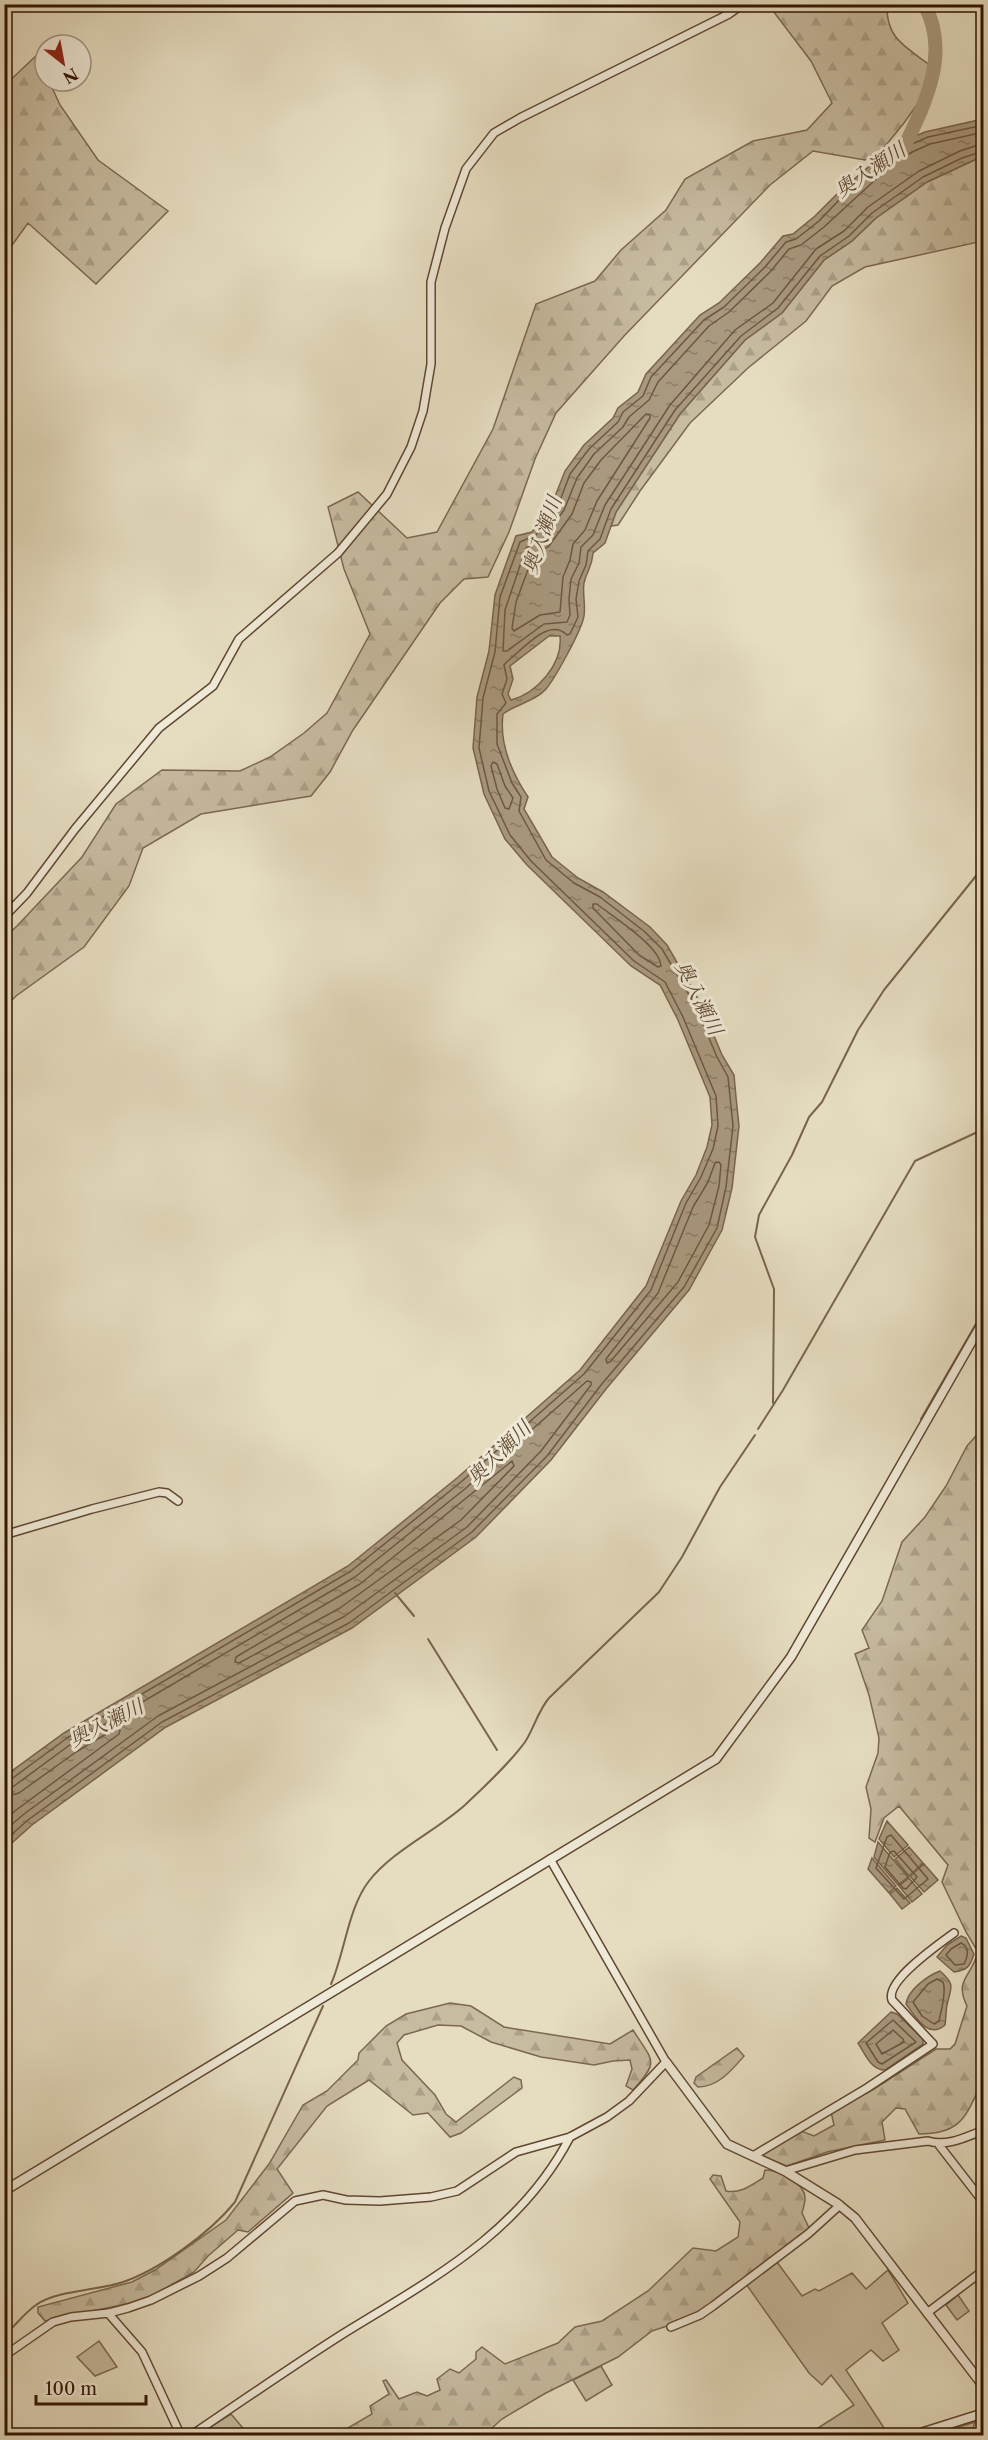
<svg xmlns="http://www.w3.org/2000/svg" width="988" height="2440" viewBox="0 0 988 2440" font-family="'Libre Caslon Text','Noto Serif JP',serif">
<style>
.green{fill:#c7bba0;stroke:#7c6850;stroke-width:1.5}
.forest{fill:url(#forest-firs);stroke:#7c6850;stroke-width:1.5}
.water{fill:url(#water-ripples);stroke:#79644c;stroke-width:1.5;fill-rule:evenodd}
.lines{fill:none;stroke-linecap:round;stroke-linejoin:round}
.shore{stroke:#6e5740;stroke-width:1.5}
.stream{stroke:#79644c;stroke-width:2}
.river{stroke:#a9997f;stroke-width:14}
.minor-casing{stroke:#5f4730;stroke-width:10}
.tertiary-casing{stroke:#5f4730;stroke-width:11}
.minor{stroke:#efe9d7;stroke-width:7}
.tertiary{stroke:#efe9d7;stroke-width:8}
.labels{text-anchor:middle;stroke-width:6;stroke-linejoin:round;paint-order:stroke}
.water-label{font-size:20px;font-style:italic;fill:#624a33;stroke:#efe9d7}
</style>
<defs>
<pattern id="forest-firs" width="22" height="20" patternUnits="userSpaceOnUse" patternTransform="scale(1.5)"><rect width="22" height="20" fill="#c7bba0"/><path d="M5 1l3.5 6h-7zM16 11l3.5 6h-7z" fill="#aba088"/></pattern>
<pattern id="water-ripples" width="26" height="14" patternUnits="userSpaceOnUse" patternTransform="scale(1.5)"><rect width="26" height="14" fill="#a9997f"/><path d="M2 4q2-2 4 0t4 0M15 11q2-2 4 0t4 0" fill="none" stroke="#8a7c66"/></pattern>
</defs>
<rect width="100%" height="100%" fill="#e6ddc1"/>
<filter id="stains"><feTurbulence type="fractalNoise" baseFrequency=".00333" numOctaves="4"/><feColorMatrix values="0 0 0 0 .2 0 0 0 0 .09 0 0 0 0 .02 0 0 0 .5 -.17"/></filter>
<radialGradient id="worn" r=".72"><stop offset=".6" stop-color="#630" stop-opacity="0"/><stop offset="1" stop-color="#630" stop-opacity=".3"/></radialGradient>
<!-- green -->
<path class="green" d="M 777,2262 L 802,2296 L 815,2289 L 819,2291 L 852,2273 L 866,2289 L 888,2270 L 908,2303 L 882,2323 L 899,2350 L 883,2361 L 871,2350 L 846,2370 L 886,2431 L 876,2435 L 823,2435 L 818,2428 L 854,2405 L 831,2375 L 822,2385 L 809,2373 L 746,2284 Z
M 958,2295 L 969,2311 L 957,2320 L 946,2305 Z
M 99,2341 L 117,2367 L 95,2376 L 77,2357 Z
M 601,2366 L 612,2385 L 586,2401 L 573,2380 Z
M 231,2414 L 249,2435 L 213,2435 L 210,2427 Z
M 975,2422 L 972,2431 L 968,2435 L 936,2434 Z"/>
<!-- forest -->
<path class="forest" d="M 771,5 L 887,5 C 886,40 907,47 932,67 L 926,92 L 904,123 L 882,150 L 865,160 L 813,151 L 770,185 L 624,336 L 556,413 L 535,459 L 509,532 L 488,577 L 464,579 L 440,603 L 353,730 L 330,772 L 311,796 L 201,814 L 143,848 L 129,886 L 84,947 L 16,996 L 5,1007 L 5,937 L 17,926 L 82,857 L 116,804 L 162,770 L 240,771 L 270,757 L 304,733 L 327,713 L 370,634 L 344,569 L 328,507 L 358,492 L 407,538 L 437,532 L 493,429 L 536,304 L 595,281 L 621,250 L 666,210 L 685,179 L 753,141 L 807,130 L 832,103 L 811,61 L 770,7 Z
M 37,55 L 45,72 L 45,81 L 49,81 L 60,105 L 98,160 L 168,211 L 96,284 L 28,223 L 5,255 L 5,85 Z
M 983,156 L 983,241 L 865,267 L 832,286 L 806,321 L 748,368 L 690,423 L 640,491 L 618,525 L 611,526 L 616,512 L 680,414 L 745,340 L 782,313 L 824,260 L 852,241 L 876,218 L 927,182 Z
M 976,1436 L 984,1439 L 983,2080 C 966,2115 963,2134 919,2134 L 905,2109 L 896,2108 L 882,2122 L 885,2140 L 827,2152 L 787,2166 L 766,2158 L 762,2154 L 801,2131 L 814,2136 L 834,2125 L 831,2112 L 874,2089 L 936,2049 L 950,2049 L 955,2044 L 967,2006 C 954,1979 971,1978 978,1952 L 966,1932 L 942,1882 L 948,1865 L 899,1806 L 884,1818 L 875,1842 L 869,1838 L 871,1809 L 866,1787 L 878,1753 L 879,1738 L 869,1695 L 855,1654 L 869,1648 L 862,1630 L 882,1601 L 902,1542 L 925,1517 L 946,1486 L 967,1446 Z
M 450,2003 L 471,2006 L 504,2027 L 610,2044 L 633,2030 C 653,2062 660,2060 633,2090 L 626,2086 L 632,2069 L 630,2060 L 613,2061 L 594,2065 L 541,2057 L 491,2042 L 461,2026 L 438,2025 L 404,2035 L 397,2043 L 402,2060 L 435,2095 L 446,2114 L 456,2122 L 514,2077 L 521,2080 L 522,2088 L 461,2133 L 450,2137 L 428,2113 L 413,2115 L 369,2080 L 327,2106 L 277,2169 L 293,2193 L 248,2232 L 238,2230 L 208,2256 L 194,2272 L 145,2300 L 45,2321 L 38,2313 L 38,2307 L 132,2282 L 155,2270 L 226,2220 L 269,2164 L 303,2105 L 327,2091 L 358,2060 L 359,2053 L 386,2026 L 406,2014 Z
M 737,2048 L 744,2056 C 732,2070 718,2087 698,2087 L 694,2083 L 696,2077 Z
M 765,2170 C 779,2170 806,2183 805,2199 C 805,2203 803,2209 802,2213 L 810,2230 L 715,2302 L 688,2319 L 652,2331 L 618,2357 L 544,2394 L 502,2419 L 484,2435 L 339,2436 L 346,2429 L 372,2414 L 370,2406 L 389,2394 L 383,2381 L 386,2380 L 399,2399 L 417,2392 L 427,2396 L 440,2390 L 437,2379 L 450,2369 L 459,2373 L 476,2359 L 476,2352 L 482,2347 L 505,2364 L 558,2343 L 575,2327 L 602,2321 L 648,2291 L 693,2248 L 716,2251 L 738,2237 L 740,2222 L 710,2179 L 713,2175 L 721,2176 L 726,2191 C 740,2194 752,2185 763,2178 Z"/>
<!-- water -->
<path class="water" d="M 983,119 L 983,156 L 927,182 L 876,218 L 852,241 L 824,260 L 782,313 L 745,340 L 680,414 L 616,512 L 605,543 L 593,553 C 592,568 587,570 584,583 C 582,595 587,609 583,620 C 579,634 556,677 546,689 C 536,701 516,704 503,714 C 499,744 512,773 528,797 L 524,809 L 552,857 L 578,878 L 603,892 L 650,927 L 667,945 L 700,1002 L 722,1055 L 734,1075 L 736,1097 L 739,1126 L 732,1188 L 722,1230 L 689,1290 L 606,1389 L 551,1460 L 476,1537 L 352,1628 L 166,1727 L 32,1825 L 5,1849 L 5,1776 L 64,1733 L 348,1566 L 457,1478 L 580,1370 L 646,1286 L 681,1201 L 696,1175 L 707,1147 L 712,1125 L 710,1097 L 678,1020 L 660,985 L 631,966 L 527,865 L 505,839 L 484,794 L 473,748 L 477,697 L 489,651 L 495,595 L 516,536 L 532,532 L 552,504 L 565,471 L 584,445 L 613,418 L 618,408 L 638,392 L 646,374 L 700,315 L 719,303 L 760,263 L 783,236 L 793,234 L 815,216 L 838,193 L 893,146 L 925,132 ZM 549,636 L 560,636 C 563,664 537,693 511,700 L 508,694 L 513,679 L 510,666 Z
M 887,1821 L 908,1845 L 894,1857 L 879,1839 Z
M 878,1842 L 908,1877 L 898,1885 L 874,1857 Z
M 909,1847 L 923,1863 L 909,1876 L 895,1859 Z
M 872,1858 L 896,1886 L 889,1893 L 868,1869 Z
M 924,1864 L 938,1880 L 924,1892 L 910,1876 Z
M 909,1878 L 922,1894 L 912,1902 L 899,1886 Z
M 897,1888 L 910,1903 L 902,1909 L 890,1894 Z
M 961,1936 L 966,1938 L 974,1954 C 970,1967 967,1970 954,1972 L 937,1957 L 947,1945 Z
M 940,1971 C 956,1985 951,1987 947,2005 C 946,2011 946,2018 945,2025 C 928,2040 915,2016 906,2004 C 908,1990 927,1976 940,1971 Z
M 891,2012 L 897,2014 L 923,2039 L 923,2044 L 885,2070 C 871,2070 865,2054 858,2043 Z"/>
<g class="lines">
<!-- shore -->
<path class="shore" d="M 984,132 L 930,144 L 899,158 L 824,227 L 801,245 L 789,249 L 770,272 L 729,312 L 709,326 L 658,382 L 649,400 L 629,417 L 623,427 L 594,454 L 577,478 L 564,510 L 542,540 L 526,548 L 505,610 L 503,651 L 507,651 L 544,624 L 567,622 L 570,615 L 569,599 L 571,579 L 579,563 L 581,547 L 593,535 L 605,505 L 670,405 L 735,330 L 773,303 L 816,249 L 844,231 L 868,207 L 919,171 L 960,151 L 984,143
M 646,414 L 650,415 L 650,418 L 597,501 L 585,530 L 573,544 L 570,560 L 563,577 L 560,612 L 540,615 L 514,631 L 512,628 L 516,602 L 533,556 L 549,546 L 572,514 L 584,483 L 601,460 Z
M 493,762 L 497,764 L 505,786 L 513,798 L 509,809 L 505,808 L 497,789 L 491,766 Z
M 593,904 L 597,904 C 613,917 660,946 661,966 L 658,967 L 639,955 L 593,908 Z
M 719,1162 L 721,1165 L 719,1186 L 709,1225 L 678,1282 L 610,1362 L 607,1363 L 606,1359 L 658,1293 L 693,1207 L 708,1182 L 715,1163 Z
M 512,1461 L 514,1466 L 461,1520 L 340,1608 L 239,1663 L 235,1662 L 236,1657 L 360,1584 Z
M 4,1781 L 10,1780 L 67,1738 L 351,1571 L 461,1482 L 584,1374 L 651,1290 L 686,1203 L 701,1177 L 713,1149 L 718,1126 L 716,1096 L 683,1017 L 665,982 L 634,961 L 531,861 L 510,835 L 489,791 L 479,748 L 483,698 L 495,652 L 500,597 L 520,542 L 536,535 L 558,506 L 570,474 L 589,449 L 618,422 L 623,412 L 643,396 L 651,377 L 704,320 L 724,307 L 765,267 L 786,242 L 796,239 L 819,221 L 841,198 L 896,151 L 928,137 L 984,125
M 4,1788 L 14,1786 L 71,1744 L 355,1577 L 466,1488 L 587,1381 L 591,1382 L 591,1385 L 541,1451 L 467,1527 L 345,1616 L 158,1716 L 24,1814 L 4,1831
M 4,1797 L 19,1793 L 76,1752 L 116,1728 L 120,1730 L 119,1734 L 4,1819
M 891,1835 L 928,1879 L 904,1899 L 876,1868 L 887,1837 Z
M 4,1841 L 28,1820 L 162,1722 L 349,1623 L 472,1532 L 547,1456 L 601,1385 L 684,1287 L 717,1228 L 726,1187 L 733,1126 L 728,1077 L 717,1057 L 695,1005 L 662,949 L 645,932 L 600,897 L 574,883 L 546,860 L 519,811 L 521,797 L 512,783 L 497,744 L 497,714 L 506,703 L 502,694 L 507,679 L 504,665 C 508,660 513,657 518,652 C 530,642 551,619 567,635 L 570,634 L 578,617 L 576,599 L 579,581 L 586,565 L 588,551 L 600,539 L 611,509 L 675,410 L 741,336 L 778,308 L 820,256 L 849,236 L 872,213 L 923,177 L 962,158 L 984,151
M 894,1851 L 917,1877 L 906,1889 L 903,1888 L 885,1867 L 890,1852 Z
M 961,1943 C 970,1947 968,1956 964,1964 L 955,1965 L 946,1955 L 951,1949 Z
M 937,1979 L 943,1982 C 947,1991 941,2011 939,2021 L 934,2024 L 922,2016 L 913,2002 L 928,1984 Z
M 893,2020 L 916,2042 L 882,2064 L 878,2062 L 866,2043 Z
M 893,2030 L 903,2039 L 904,2042 L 882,2054 L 876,2044 Z"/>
<!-- stream -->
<path class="stream" d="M 773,1403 L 774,1289 L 755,1237 L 759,1215 L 792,1155 L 809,1117 L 822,1102 L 858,1030 L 884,990 L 984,866
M 921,1419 L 984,1310
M 758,1429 L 783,1390 L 915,1161 L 984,1129
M 395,1593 L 414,1616
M 428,1639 L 497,1750
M 331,1984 C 345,1952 348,1908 369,1881 C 392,1851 436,1831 465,1805 C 485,1786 509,1764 525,1742 C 534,1728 538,1711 549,1698 L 659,1592 L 682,1557 L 720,1487 L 755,1435
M 4,2332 L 10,2330 C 18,2322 27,2311 36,2305 C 55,2291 97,2290 120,2283 C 158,2271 210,2233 235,2202 L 323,2006"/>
<!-- river -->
<path class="river" d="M 899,158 C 921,111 953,56 924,4"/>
<defs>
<path id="minor" d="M 4,917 L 27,893 L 75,829 L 159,728 L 213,686 L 239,639 L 338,553 L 387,494 L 411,447 L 423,411 L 431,364 L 431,282 L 445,228 L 466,169 L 494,133 L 520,118 L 729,14 L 743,4
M 4,1535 L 92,1509 L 159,1492 L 167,1493 L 178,1501
M 939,2145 L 984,2203
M 753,2156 L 867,2088 L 933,2044 L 892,2000 C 885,1981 939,1944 954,1933
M 785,2171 L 855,2150 L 928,2141 C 947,2147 966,2137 984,2130
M 108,2313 L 142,2352 L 181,2436
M 927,2313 L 984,2270
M 671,2327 L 700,2315 L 713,2306 L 808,2234 L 840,2205
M 4,2356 L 53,2322 L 71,2317 L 109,2313 L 128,2308 L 151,2300 L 199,2276 L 227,2258 L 295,2201 L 323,2195 L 346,2200 L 380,2201 L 431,2197 L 457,2191 L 516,2152 L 570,2137 L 607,2117 L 629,2101 L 666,2062 L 550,1859
M 190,2436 C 239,2403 288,2369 338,2337 C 428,2281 519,2235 570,2137"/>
<path id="tertiary" d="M 666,2062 L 727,2144 L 785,2171 L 838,2204 L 855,2218 L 984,2387
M 4,2191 L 716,1759 L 791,1657 L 984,1320
M 911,2436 L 984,2413"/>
</defs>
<!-- minor casing -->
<use href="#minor" class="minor-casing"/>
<!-- tertiary casing -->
<use href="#tertiary" class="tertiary-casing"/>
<!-- minor -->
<use href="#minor" class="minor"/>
<!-- tertiary -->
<use href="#tertiary" class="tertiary"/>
</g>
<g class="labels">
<!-- water labels -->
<g class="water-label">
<text transform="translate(870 170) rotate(-34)" y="7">奥入瀬川</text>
<text transform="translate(542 535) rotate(-71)" y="7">奥入瀬川</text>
<text transform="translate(699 998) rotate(63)" y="7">奥入瀬川</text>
<text transform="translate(499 1453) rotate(-45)" y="7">奥入瀬川</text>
<text transform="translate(106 1723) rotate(-27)" y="7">奥入瀬川</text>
</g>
</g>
<!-- margin -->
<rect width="988" height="2440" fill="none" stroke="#e6ddc1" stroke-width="24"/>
<rect x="6" y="6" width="976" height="2428" fill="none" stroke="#321500" stroke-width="3"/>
<rect x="12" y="12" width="964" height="2416" fill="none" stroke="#321500" stroke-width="1.5"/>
<!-- north arrow -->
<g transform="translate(63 63) rotate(149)"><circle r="28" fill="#efe9d7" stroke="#a39481" stroke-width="1.5"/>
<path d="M0-4.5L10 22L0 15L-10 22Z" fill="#8f2418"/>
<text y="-9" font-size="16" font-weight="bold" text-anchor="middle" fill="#321500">N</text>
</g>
<!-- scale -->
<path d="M36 2395v9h110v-9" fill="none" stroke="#321500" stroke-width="3"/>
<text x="45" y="2395" font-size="18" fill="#321500" stroke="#efe9d7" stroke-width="4.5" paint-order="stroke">100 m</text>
<rect width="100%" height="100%" filter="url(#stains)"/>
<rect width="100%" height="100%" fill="url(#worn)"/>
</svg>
